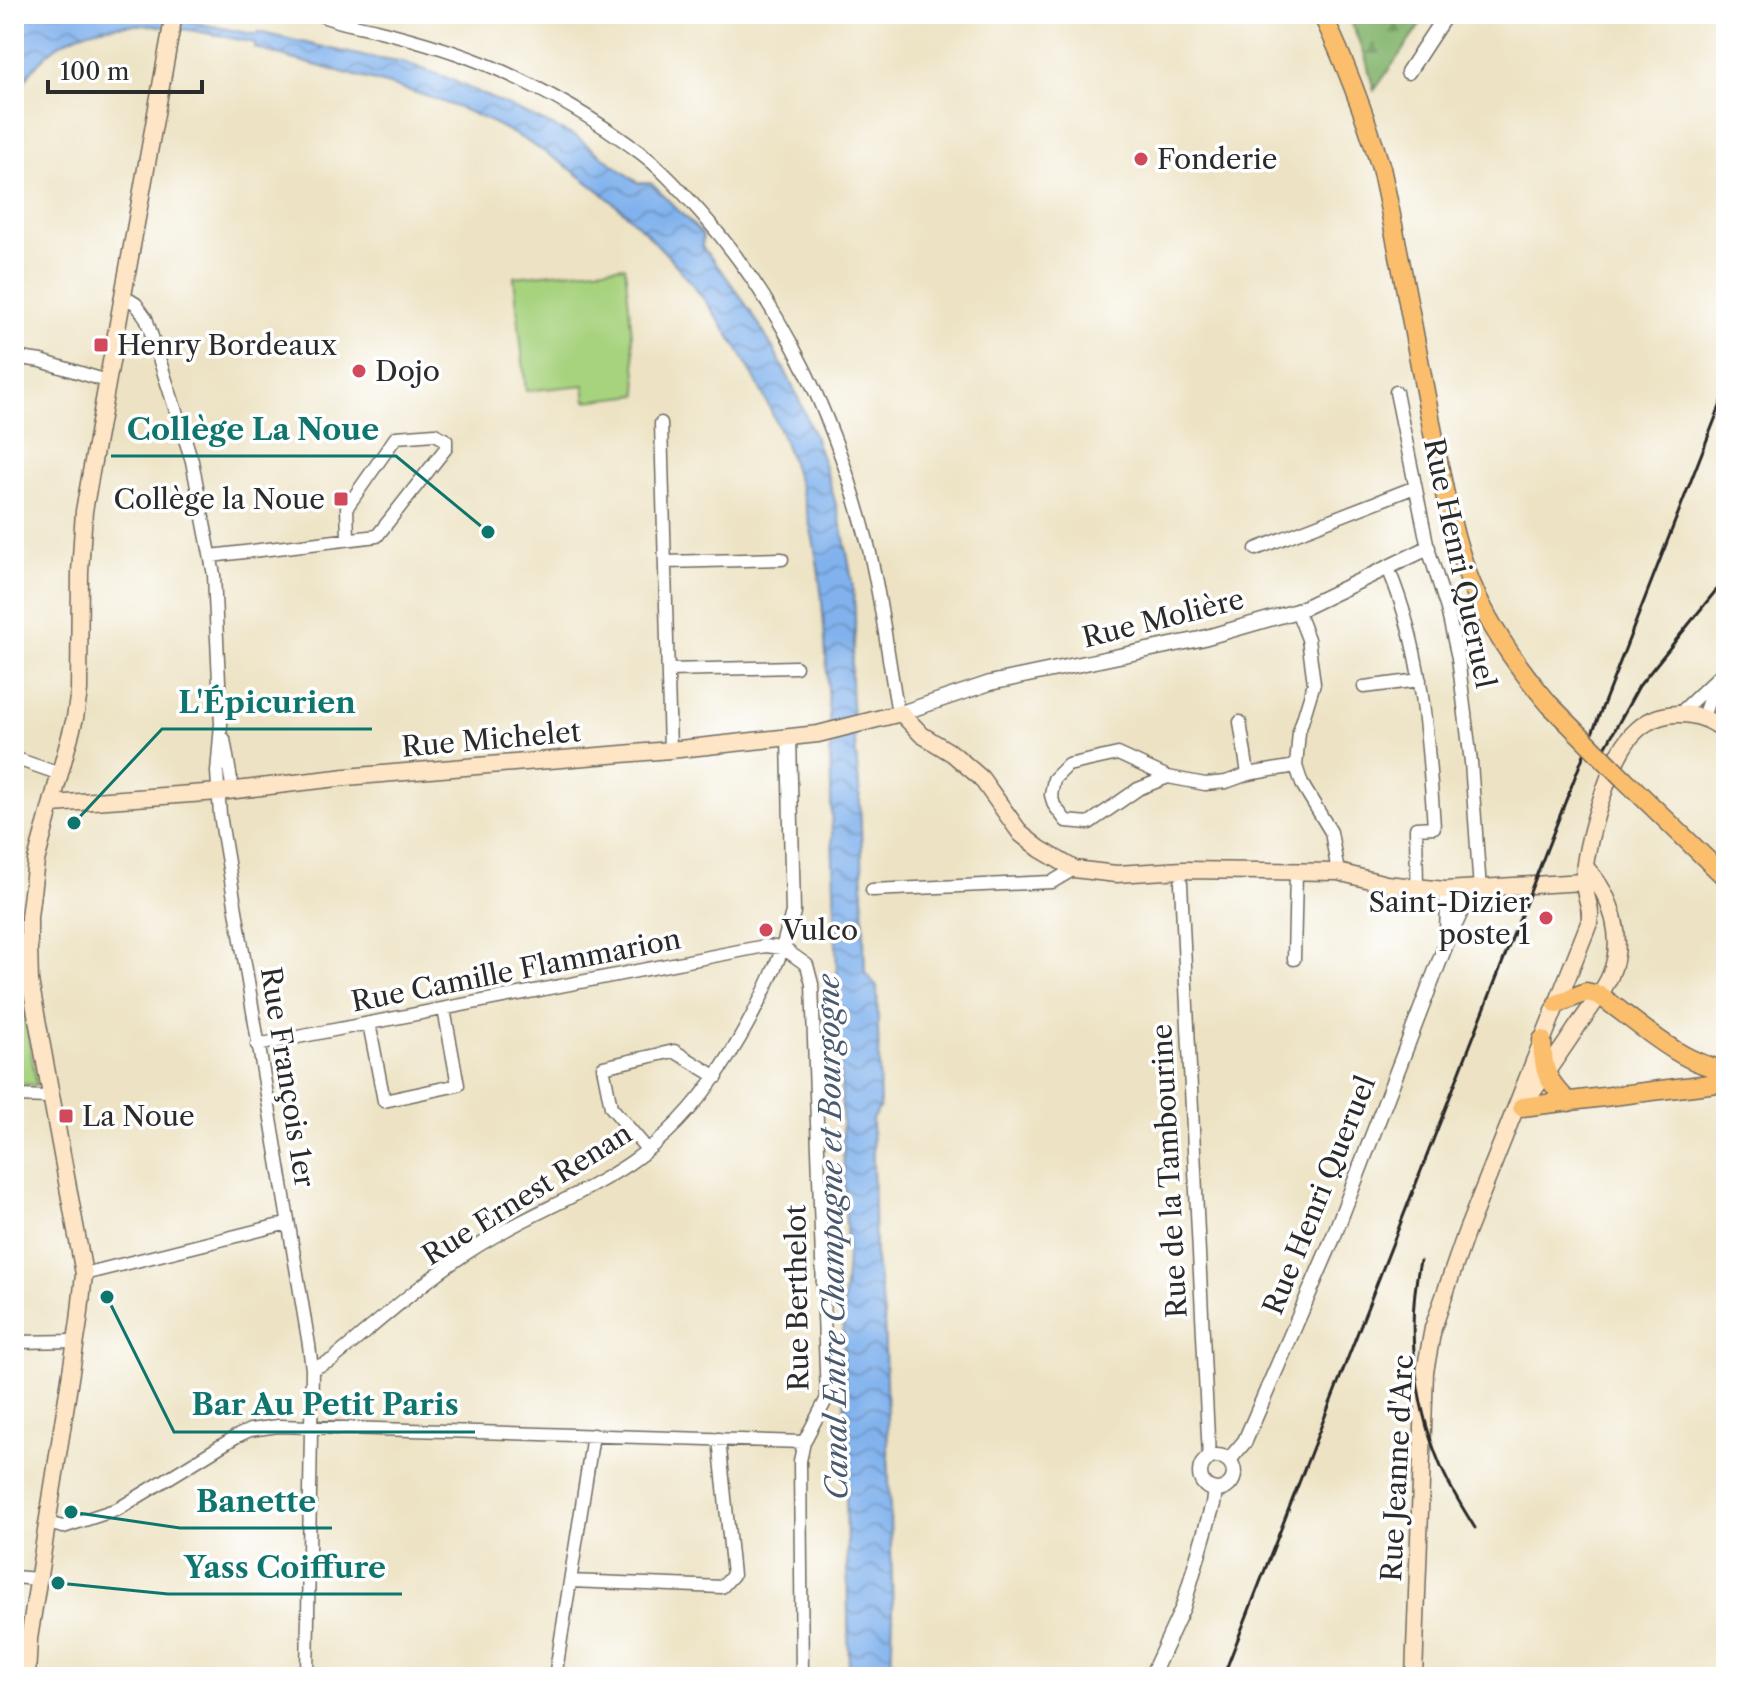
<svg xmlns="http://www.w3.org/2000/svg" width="1740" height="1691" viewBox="0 0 1740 1691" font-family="'Libre Caslon Text',serif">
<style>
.green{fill:#a7d37f;stroke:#697f55;stroke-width:2}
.forest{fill:url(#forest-firs);stroke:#58704c;stroke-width:2}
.water{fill:url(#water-waves);stroke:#566e8c;stroke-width:2}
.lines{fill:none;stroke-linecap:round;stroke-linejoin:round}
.minor-casing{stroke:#6f6b61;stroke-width:15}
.tertiary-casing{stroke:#6f6b61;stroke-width:17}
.secondary-casing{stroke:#6f6b61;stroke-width:19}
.primary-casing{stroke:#6f6b61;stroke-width:21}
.minor{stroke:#fff;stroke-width:12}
.tertiary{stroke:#fff;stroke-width:14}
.secondary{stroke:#fde5c5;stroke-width:16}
.primary{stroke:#fabe6d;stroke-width:18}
.rail{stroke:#2b2b2b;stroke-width:3}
.primary-bridge-casing{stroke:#6f6b61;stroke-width:21;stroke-linecap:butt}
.primary-bridge{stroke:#fabe6d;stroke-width:18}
.poi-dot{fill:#d1495b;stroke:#fff;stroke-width:3}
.labels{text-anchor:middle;stroke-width:7;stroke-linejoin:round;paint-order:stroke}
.poi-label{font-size:28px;fill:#2b2b2b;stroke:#fff;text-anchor:start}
.street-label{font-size:28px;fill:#2b2b2b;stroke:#fff}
.water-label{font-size:30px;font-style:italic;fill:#495a6f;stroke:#fff}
.leader{fill:none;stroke:#0f766e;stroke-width:3}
.callout-dot{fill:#0f766e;stroke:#fff;stroke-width:3}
.callout-label{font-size:30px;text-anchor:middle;font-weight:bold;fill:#0f766e;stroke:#fff;stroke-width:7;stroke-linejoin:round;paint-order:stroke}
</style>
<defs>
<pattern id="forest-firs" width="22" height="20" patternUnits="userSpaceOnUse" patternTransform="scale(2)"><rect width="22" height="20" fill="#85b56e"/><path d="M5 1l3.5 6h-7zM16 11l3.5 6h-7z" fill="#6d935b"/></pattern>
<pattern id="water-waves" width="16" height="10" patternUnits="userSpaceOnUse" patternTransform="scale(2)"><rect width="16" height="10" fill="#81b2ed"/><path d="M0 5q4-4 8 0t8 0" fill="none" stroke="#6a91c0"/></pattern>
</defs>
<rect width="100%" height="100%" fill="#fff"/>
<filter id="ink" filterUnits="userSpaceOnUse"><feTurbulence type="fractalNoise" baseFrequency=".0125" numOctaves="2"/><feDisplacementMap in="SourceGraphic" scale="16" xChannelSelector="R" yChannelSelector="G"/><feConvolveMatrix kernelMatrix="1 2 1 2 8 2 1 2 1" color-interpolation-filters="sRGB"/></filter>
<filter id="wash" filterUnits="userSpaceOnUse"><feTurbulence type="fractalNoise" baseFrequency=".006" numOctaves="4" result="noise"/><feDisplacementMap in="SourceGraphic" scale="32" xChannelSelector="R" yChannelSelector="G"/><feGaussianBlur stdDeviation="1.8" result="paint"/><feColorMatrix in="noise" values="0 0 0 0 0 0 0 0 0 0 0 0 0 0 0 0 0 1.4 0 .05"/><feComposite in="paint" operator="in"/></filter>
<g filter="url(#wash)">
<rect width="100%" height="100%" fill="#ede3c4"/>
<!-- green -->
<path class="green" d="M 625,266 L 638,395 L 586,401 L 584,385 L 526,391 L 514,277 Z
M 14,992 L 20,992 L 37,1085 L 14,1084 Z"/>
<!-- forest -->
<path class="forest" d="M 1347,14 L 1428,14 L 1374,91 L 1365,55 Z"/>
<!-- water -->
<path class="water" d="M 14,14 L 168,14 L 183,20 L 257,35 L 258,32 L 367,57 L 406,63 L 445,77 L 577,137 L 638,183 L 651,183 L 703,235 L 702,247 C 774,331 821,431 844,538 C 850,567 856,598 855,628 C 855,646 850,664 851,682 C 852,723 858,763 860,803 C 863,860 863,916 865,973 L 877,986 L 880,1107 L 872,1119 L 875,1254 L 884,1315 L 893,1613 L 891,1677 L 849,1677 L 843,1314 L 847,1255 L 831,806 C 831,755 829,705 826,655 C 823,614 821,574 812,534 C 775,361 656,205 497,125 C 420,86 336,74 255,48 L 255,43 C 187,30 94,2 39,62 C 26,76 18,91 14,110 Z"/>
</g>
<g filter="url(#ink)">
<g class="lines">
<defs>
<path id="minor" d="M 318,14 C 337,23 356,25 376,30 C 417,40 458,52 497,69 C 547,91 598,121 642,154 C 664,171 684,194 702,214 C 785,309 835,419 867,541 C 881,595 887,652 897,707 L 901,713
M 123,296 L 136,304 L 146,318 L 192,461 L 214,575 L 221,724 L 217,772 L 220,815 L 309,1345 L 312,1369 L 307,1677
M 14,357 L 41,361 L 107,381
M 1396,392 L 1428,548 L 1447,609 L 1458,658 L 1471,762 L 1480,890
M 661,423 L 670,750
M 1256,549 L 1415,487
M 211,556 L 377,536 L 446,448 L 446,440 L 435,434 L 396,437 L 347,507 L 348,538
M 665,562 L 782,559
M 1388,568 C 1423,651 1428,738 1434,827 L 1416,828 L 1417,888
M 1297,611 L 1308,639 L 1314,683 L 1299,732 L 1296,766 L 1302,784 L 1331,832 L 1338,872
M 668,670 L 796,667
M 1364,687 L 1420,680
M 1680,713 L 1726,669
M 1703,717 L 1715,682
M 1240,722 L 1248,774
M 224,739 L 233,791
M 14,758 L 60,774
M 1168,777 L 1118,754 L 1068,765 L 1054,779 L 1051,795 L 1054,805 L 1066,821 L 1089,823 L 1138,789 L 1168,777 L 1205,784 L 1226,782 L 1248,774 L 1296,766
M 1181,883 L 1209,1458
M 872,890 L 1052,882 L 1074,869
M 1294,959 L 1296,872
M 14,983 L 30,981
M 369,1023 L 384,1101 L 458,1085 L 444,1009
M 257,1045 L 765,946 L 783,948 L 807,965 L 812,984 L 827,1398 L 804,1442 L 800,1461 L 802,1677
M 14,1096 L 52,1097
M 647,1149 L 611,1107 L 603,1067 L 674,1051 L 717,1077
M 84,1274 L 288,1223
M 14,1342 L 76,1341
M 312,1369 L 332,1360 C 377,1323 422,1282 470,1251 C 521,1217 580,1197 630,1163 C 704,1112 750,1030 783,948
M 47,1523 L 63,1527 L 118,1509 L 237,1436 L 250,1430 L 278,1426 L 804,1442
M 14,1577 L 38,1579
M 570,1581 L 722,1587 L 733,1575 L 719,1439
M 555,1677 L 593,1435"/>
<path id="tertiary" d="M 1408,72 L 1446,14
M 901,713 L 990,683 L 1200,639 L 1297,611 L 1428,548
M 1445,890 L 1448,908 L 1447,931
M 783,948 L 793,912 L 789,737
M1200 1473a17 17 0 1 1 34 0a17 17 0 1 1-34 0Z
M 1229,1460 L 1245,1441 L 1333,1238 L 1446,944 L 1471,890
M 1151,1677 L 1183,1607 L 1213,1504 L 1215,1490"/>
<path id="secondary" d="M 52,804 L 219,792 L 346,777 L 670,750 L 818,734 L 901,713 L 922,735 L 953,754 L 981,778 L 1021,834 L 1040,849 L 1074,869 L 1116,874 L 1183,870 L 1338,872 L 1386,884 L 1445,890 L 1584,882
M 1525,1103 C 1542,1078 1560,1053 1577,1027 C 1588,1011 1602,994 1610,976 C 1626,939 1612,896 1586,868
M 27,1677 L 29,1639 L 79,1321 L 84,1274 L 30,981 L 29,947 L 29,917 L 36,861 L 75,718 L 79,691 L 80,572 L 84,511 L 174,14
M 1414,1677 L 1425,1372 L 1433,1328 L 1466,1233 L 1589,923 C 1593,907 1584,897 1584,881 C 1583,849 1610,759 1632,735 C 1657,707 1699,708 1726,732"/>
<path id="primary" d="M 1322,14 C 1346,64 1365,115 1381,168 C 1399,249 1413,330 1429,412 C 1440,469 1449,529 1471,583 C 1490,628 1518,668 1550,705
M 1624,779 L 1726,878
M 1557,1004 L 1586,992 L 1599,995 C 1634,1019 1683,1067 1726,1069
M 1542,1040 C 1543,1071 1546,1080 1569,1102
M 1522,1107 L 1726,1082"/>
</defs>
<!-- minor casing -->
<use href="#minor" class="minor-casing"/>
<!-- tertiary casing -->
<use href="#tertiary" class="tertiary-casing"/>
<!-- secondary casing -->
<use href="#secondary" class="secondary-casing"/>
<!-- primary casing -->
<use href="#primary" class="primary-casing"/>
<!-- minor -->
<use href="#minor" class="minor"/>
<!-- tertiary -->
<use href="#tertiary" class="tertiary"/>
<!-- secondary -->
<use href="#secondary" class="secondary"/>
<!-- primary -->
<use href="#primary" class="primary"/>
<!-- rail -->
<path class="rail" d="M 1596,764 L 1639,686 L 1726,578
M 1420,1261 C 1406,1325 1414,1401 1439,1462 C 1448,1485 1462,1507 1475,1528
M 1223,1677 L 1726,391"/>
<defs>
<path id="primary-bridge" d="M 1550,705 L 1624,779"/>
</defs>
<!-- primary-bridge casing -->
<use href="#primary-bridge" class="primary-bridge-casing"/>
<!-- primary-bridge -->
<use href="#primary-bridge" class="primary-bridge"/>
</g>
</g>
<!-- markers -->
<g class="poi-dot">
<circle cx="1141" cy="159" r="8"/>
<rect x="93" y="337" width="16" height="16" rx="4"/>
<circle cx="359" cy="371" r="8"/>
<rect x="333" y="491" width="16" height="16" rx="4"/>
<circle cx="1546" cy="918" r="8"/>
<circle cx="766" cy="930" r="8"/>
<rect x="58" y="1108" width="16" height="16" rx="4"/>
</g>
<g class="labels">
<!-- poi labels -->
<g class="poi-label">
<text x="1157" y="169">Fonderie</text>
<text x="117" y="355">Henry Bordeaux</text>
<text x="375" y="381">Dojo</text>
<text x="325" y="509" text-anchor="end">Collège la Noue</text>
<text x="1530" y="912" text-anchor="end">Saint-Dizier<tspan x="1530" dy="32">poste 1</tspan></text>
<text x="782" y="940">Vulco</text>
<text x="82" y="1126">La Noue</text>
</g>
<!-- street labels -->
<g class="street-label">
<text transform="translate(1460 563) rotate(78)" y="10">Rue Henri Queruel</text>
<text transform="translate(1163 618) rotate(-14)" y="10">Rue Molière</text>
<text transform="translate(491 739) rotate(-5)" y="10">Rue Michelet</text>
<text transform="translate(516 970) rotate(-11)" y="10">Rue Camille Flammarion</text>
<text transform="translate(288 1077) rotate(81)" y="10">Rue François 1er</text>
<text transform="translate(1169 1171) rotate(-93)" y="10">Rue de la Tambourine</text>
<text transform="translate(527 1194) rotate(-32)" y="10">Rue Ernest Renan</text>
<text transform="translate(1319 1195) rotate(-68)" y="10">Rue Henri Queruel</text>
<text transform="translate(797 1298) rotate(-91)" y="10">Rue Berthelot</text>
<text transform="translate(1397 1468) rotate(-87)" y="10">Rue Jeanne d'Arc</text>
</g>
<!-- water labels -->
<g class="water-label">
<text transform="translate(833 1237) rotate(-91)" y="10">Canal Entre Champagne et Bourgogne</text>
</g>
</g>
<!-- callouts -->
<path class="leader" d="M488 532L396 456H111M74 823L162 729H372M107 1297L174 1432H475M71 1512L180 1528H332M58 1583L168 1594H402"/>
<g class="callout-dot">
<circle cx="488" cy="532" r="8"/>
<circle cx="74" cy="823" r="8"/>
<circle cx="107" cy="1297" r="8"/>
<circle cx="71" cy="1512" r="8"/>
<circle cx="58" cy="1583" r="8"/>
</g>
<g class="callout-label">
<text x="253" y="440">Collège La Noue</text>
<text x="267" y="713">L'Épicurien</text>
<text x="325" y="1415">Bar Au Petit Paris</text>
<text x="256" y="1512">Banette</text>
<text x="285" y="1578">Yass Coiffure</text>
</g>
<!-- margin -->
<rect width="1740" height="1691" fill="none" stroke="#fff" stroke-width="48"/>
<!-- scale -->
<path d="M48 80v12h154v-12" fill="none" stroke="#2b2b2b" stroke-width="4"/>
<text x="60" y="80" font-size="24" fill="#2b2b2b" stroke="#ffffff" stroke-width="6" paint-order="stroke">100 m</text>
</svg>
